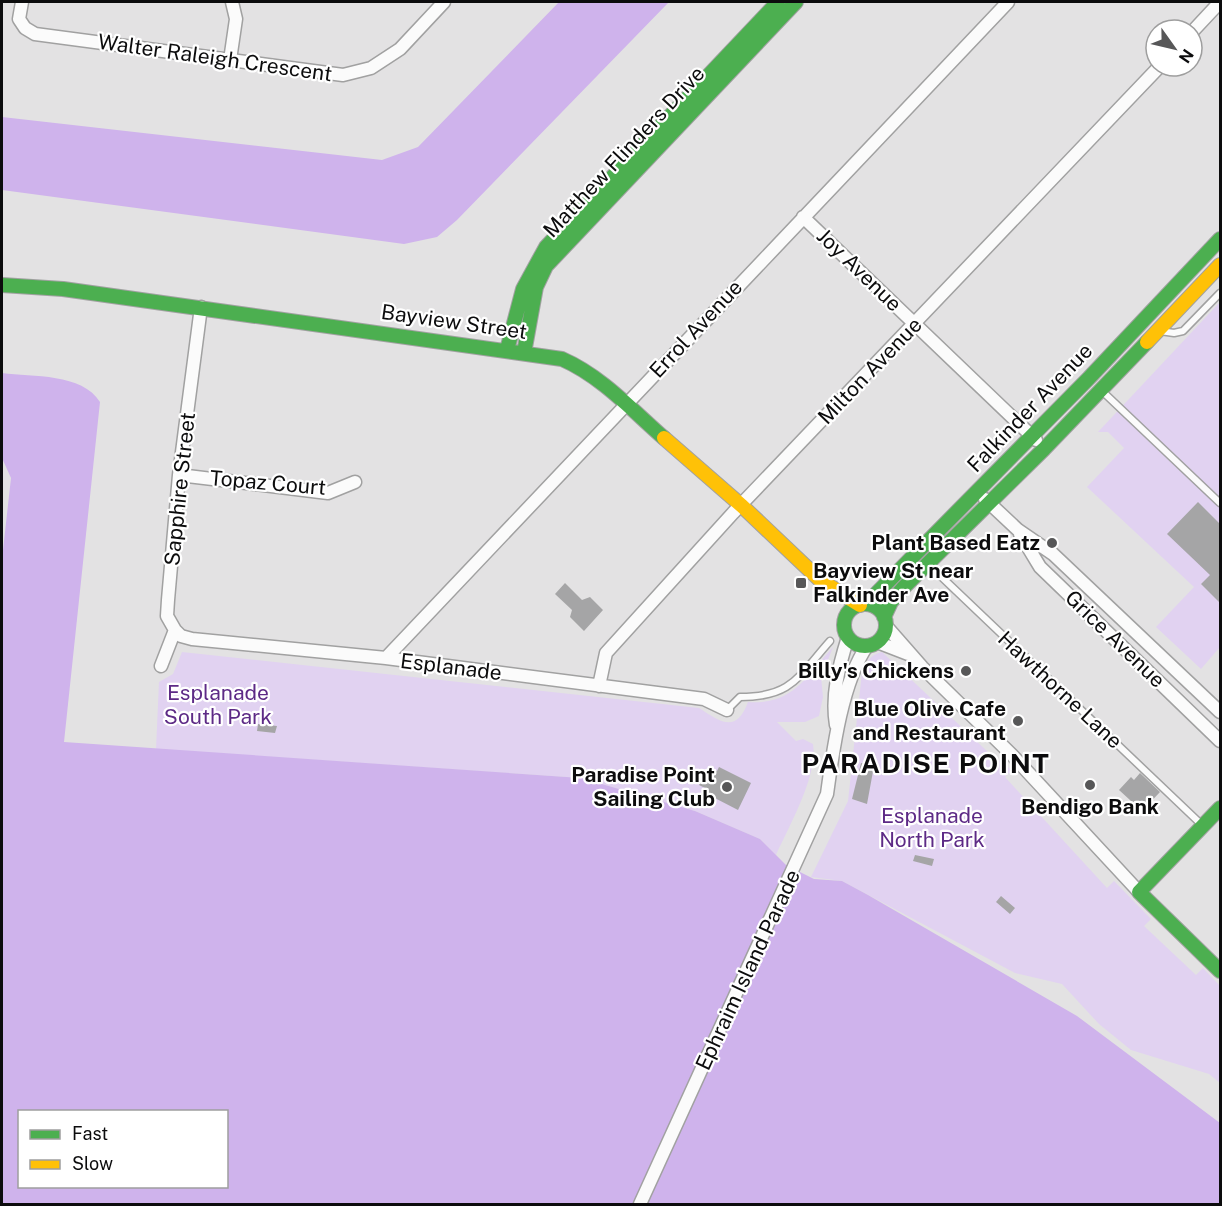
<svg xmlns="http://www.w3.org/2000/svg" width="1222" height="1206" viewBox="0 0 1222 1206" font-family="'Public Sans',sans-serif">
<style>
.green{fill:#e1d2f1}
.water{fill:#cfb3ec;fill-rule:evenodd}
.building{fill:#a5a5a6}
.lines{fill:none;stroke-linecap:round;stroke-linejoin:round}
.lane-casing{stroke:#a1a1a1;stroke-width:9}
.street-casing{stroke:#a1a1a1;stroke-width:15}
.fast-casing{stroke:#a1a1a1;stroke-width:16}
.slow-casing{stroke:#a1a1a1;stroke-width:16}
.lane{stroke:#fbfbfb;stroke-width:6}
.street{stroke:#fbfbfb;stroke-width:12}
.fast{stroke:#4caf50;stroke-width:14}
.slow{stroke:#ffc107;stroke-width:14}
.poi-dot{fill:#575758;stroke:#fff;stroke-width:2}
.labels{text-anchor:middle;stroke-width:4.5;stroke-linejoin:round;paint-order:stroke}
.street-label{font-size:21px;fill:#0c0c0d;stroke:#fff}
.poi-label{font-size:21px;font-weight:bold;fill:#0c0c0d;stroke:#fff;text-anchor:end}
.park-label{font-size:21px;fill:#5d2a86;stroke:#fff}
.district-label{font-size:27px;font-weight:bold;letter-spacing:1.5px;fill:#0c0c0d;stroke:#fff}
</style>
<rect width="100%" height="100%" fill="#e3e2e3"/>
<!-- green -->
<path class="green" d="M 1220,302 L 1220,647 L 1201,669 L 1156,627 L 1194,587 L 1087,487 L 1124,448 L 1108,432 L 1098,432 Z
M 833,647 L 821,677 L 823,697 L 819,716 L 805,722 L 777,722 L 796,741 L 803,739 L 813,744 C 818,776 789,826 776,855 L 760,839 L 695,811 L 581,778 L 156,749 L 159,682 L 173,674 L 182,652 L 699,708 C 721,722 736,734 748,702 C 793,705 806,677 833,647 Z
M 882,652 L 989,753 L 1012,770 L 1005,777 L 1107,888 L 1114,881 L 1151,919 L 1144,926 L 1196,975 L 1203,968 L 1220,986 L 1220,1083 L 1209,1074 L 1131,1050 L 1099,1024 L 1062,984 L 1015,973 L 842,881 L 811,877 L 848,801 L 862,672 C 867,661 870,655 882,652 Z"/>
<!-- water -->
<path class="water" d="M 559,2 L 669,2 L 457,220 L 437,237 L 404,244 L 2,190 L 2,117 L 382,160 L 418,147 Z
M 2,373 C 33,377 82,373 100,402 L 64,742 L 581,778 L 695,811 L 760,839 L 786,865 L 814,879 L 842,881 L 868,895 L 1077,1016 L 1220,1123 L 1220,1204 L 2,1204 L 2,559 L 11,478 L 2,458 ZM 20,1112 L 226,1112 L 226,1186 L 20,1186 Z"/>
<!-- building -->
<path class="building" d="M 1198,502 L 1220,524 L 1220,603 L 1201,584 L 1210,575 L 1167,534 Z
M 565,583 L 582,600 L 590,597 L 603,610 L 584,631 L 570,617 L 572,610 L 555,594 Z
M 258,724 L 277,726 L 275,733 L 257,731 Z
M 861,763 L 874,766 L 867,804 L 852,799 Z
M 708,767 L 717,771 L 719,767 L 751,783 L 738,810 L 707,794 L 709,790 L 699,785 Z
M 1140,773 L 1160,792 L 1142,811 L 1119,790 L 1131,777 L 1134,780 Z
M 915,855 L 934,859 L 932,866 L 913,861 Z
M 1001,896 L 1015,908 L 1010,914 L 996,902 Z"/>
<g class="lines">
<defs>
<path id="lane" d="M 1160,331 L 1174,333 L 1183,331 L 1220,293
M 1101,390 L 1220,503
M 928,564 L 1203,826
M 727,710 L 740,697 C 792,697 798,677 830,641"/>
<path id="street" d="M 22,2 L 19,19 L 25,28 L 35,34 L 343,75 L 371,68 L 400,49 L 444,2
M 1192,32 L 1220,2
M 230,60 L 236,19 L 232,2
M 803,217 L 1036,440
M 179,475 L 328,493 L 355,482
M 985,499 L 1018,530 L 1053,554 L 1220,712
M 1020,534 L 1040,567 L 1220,741
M 886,626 L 922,667 L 1012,755 L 1139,892
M 175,630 L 181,636 L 192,639 L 386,658 L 704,699 L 727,710
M 877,642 L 908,654
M 386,658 L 1008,2
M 161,666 L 175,630 L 167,616 L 168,600 L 179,475 L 201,307
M 599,686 L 606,653 L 733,513 L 1160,66
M 836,725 C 831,695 839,666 848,637
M 640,1204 L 827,794 C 833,750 842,682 867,646"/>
<path id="fast" d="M 2,285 L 63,289 L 562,359 C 601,376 632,410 664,438
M 507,350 L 523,289 L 546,247 L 778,2
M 524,353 L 536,287 L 546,266 L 796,2
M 866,604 L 1089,378 L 1220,239
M844 625a21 21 0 1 1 42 0a21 21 0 1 1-42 0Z
M 884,617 L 891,602 L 903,588 L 1044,449 L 1147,342
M 1220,808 L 1139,892 L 1220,971"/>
<path id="slow" d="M 1147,342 L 1220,265
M 664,438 L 742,506 L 820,580 L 860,605"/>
</defs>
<!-- lane casing -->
<use href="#lane" class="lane-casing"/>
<!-- street casing -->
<use href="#street" class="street-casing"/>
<!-- fast casing -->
<use href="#fast" class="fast-casing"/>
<!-- slow casing -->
<use href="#slow" class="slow-casing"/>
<!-- lane -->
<use href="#lane" class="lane"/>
<!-- street -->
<use href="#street" class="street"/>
<!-- fast -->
<use href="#fast" class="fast"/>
<!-- slow -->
<use href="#slow" class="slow"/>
</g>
<!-- markers -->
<g class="poi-dot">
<circle cx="1052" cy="543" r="6"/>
<rect x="795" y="577" width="12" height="12" rx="3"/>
<circle cx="966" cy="671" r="6"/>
<circle cx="1018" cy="721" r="6"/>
<circle cx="1090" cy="785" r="6"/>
<circle cx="727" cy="787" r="6"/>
</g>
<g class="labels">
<!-- street labels -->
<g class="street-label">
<text transform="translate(215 58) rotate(8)" y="7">Walter Raleigh Crescent</text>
<text transform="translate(624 152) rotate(-47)" y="7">Matthew Flinders Drive</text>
<text transform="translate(859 270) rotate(44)" y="7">Joy Avenue</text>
<text transform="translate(454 322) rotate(8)" y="7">Bayview Street</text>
<text transform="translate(696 329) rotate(-47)" y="7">Errol Avenue</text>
<text transform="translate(870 371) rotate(-46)" y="7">Milton Avenue</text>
<text transform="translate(1030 408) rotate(-46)" y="7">Falkinder Avenue</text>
<text transform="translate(268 483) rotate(5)" y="7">Topaz Court</text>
<text transform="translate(180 489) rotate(-84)" y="7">Sapphire Street</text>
<text transform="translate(1115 639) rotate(44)" y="7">Grice Avenue</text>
<text transform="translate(451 667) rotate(7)" y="7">Esplanade</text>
<text transform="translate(1060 690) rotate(43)" y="7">Hawthorne Lane</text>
<text transform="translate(748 970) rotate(-65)" y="7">Ephraim Island Parade</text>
</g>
<!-- poi labels -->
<g class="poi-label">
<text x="1040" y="550">Plant Based Eatz</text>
<text x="813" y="578" text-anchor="start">Bayview St near<tspan x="813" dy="24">Falkinder Ave</tspan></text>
<text x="954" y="678">Billy's Chickens</text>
<text x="1006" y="716">Blue Olive Cafe<tspan x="1006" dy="24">and Restaurant</tspan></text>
<text x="715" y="782">Paradise Point<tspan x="715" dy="24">Sailing Club</tspan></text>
<text x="1090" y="814" text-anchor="middle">Bendigo Bank</text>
</g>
<!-- park labels -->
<g class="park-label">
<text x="218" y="700">Esplanade<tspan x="218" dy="24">South Park</tspan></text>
<text x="932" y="823">Esplanade<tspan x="932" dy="24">North Park</tspan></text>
</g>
<!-- district labels -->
<g class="district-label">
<text x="926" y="773">PARADISE POINT</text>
</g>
</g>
<!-- border -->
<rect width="1222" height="1206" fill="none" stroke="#0c0c0d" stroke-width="6"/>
<!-- legend -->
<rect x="18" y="1110" width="210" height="78" fill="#ffffff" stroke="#9e9e9e" stroke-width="1.5"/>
<rect x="30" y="1130" width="30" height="9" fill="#4caf50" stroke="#9e9e9e" stroke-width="1.5"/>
<text x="72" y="1140" font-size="18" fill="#0c0c0d">Fast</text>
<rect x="30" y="1160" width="30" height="9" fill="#ffc107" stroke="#9e9e9e" stroke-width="1.5"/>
<text x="72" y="1170" font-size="18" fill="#0c0c0d">Slow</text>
<!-- north arrow -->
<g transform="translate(1174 48) rotate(124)"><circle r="28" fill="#ffffff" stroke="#9e9e9e" stroke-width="1.5"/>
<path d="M0-4.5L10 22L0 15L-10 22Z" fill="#575758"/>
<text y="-9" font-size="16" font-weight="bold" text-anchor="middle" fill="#0c0c0d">N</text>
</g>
</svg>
